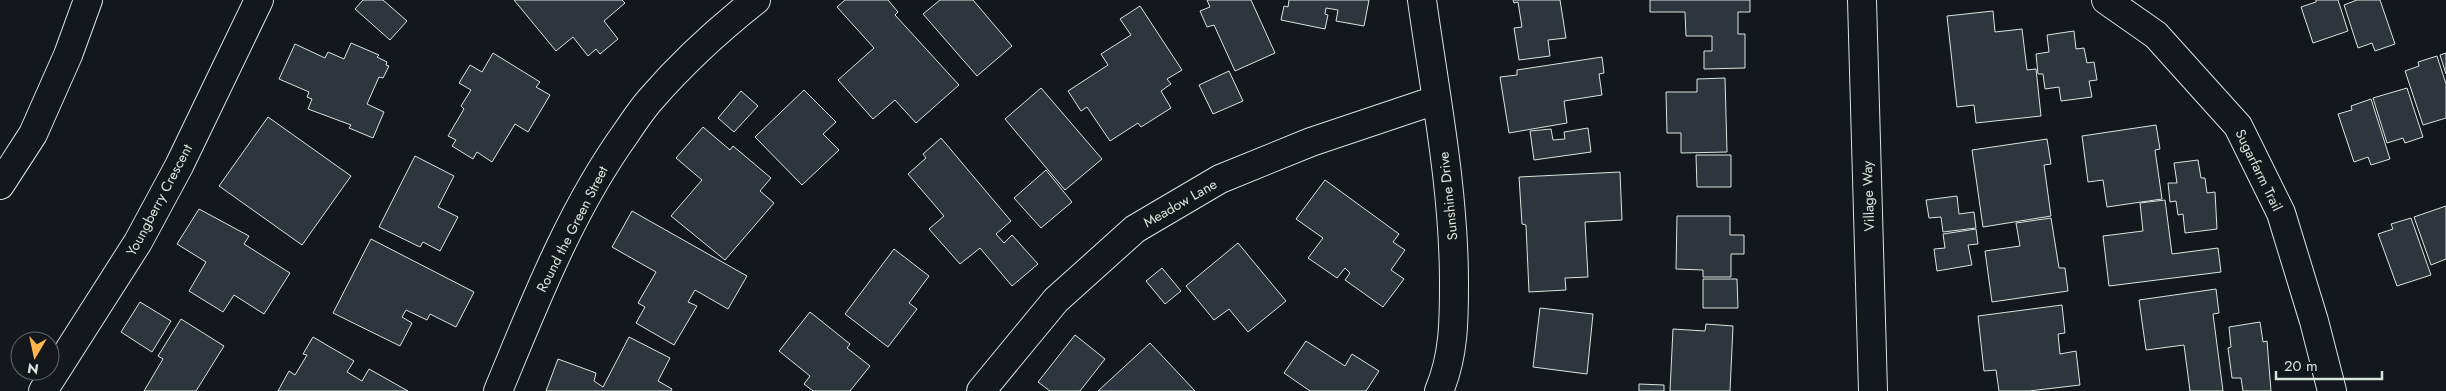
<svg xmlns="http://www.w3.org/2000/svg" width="2446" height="391" viewBox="0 0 2446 391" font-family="Jost,sans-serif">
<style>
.building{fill:#2c363c;stroke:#d8e6dc}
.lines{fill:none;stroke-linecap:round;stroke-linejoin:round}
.minor-casing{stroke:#d8e6dc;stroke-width:30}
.secondary-casing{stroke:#d8e6dc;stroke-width:30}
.minor{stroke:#14181c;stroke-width:28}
.secondary{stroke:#14181c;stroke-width:28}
.labels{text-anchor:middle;stroke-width:4;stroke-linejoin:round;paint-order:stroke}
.street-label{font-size:14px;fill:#d8e6dc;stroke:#14181c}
</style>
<rect width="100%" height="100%" fill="#14181c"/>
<!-- building -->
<path class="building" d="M 363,0 L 383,0 L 407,21 L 390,40 L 355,9 Z
M 514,0 L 622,0 L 625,3 L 604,21 L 618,39 L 600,54 L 596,49 L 588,56 L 573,37 L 556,51 Z
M 845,0 L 888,0 L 898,12 L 895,15 L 959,85 L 916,123 L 895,100 L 873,119 L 838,80 L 874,48 L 837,7 Z
M 940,0 L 973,0 L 1012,46 L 977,76 L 923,14 Z
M 1207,0 L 1251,0 L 1275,53 L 1235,71 L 1214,25 L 1207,27 L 1200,11 L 1210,7 Z
M 1289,0 L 1369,0 L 1364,26 L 1336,21 L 1338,10 L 1326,8 L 1325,14 L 1328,15 L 1325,29 L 1281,20 L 1284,6 L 1288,7 Z
M 1513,0 L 1560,0 L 1566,38 L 1548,40 L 1550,56 L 1519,60 L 1514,28 L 1522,27 L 1518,2 L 1514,3 Z
M 1650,0 L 1750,0 L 1750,12 L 1738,12 L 1738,34 L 1745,34 L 1745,68 L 1704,69 L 1704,51 L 1712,51 L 1712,36 L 1686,36 L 1685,12 L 1650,12 Z
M 2316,0 L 2338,0 L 2348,31 L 2313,43 L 2301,7 L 2316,2 Z
M 2357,0 L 2380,0 L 2395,44 L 2375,51 L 2372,43 L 2358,48 L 2344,5 Z
M 1140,6 L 1182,70 L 1167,79 L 1171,84 L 1161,91 L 1171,108 L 1141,127 L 1138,123 L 1110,141 L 1087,107 L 1081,111 L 1068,91 L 1108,65 L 1101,54 L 1131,35 L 1120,19 Z
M 1993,11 L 1995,32 L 2022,29 L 2027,70 L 2036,69 L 2041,116 L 1976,123 L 1974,105 L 1957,107 L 1947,16 Z
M 2074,31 L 2076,49 L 2084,48 L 2087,63 L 2094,62 L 2097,80 L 2089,81 L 2092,97 L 2061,101 L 2059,87 L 2045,89 L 2043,74 L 2038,74 L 2036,54 L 2049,52 L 2047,35 Z
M 351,43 L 379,55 L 377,57 L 387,62 L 386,65 L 389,66 L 383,78 L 379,77 L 367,104 L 384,112 L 373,138 L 349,128 L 351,125 L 308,109 L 312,99 L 307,97 L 309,92 L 279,79 L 295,44 L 325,58 L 328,52 L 344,59 Z
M 493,53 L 540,82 L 536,87 L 550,95 L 528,132 L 515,124 L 492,162 L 477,152 L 473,159 L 452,146 L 456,140 L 448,136 L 464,109 L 461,106 L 471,90 L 459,83 L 470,65 L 482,72 Z
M 2446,53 L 2446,74 L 2440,55 Z
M 2437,56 L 2446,84 L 2446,118 L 2423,125 L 2405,71 L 2419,66 L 2418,62 Z
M 1602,57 L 1604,73 L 1599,74 L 1602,95 L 1564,101 L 1567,123 L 1509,133 L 1500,77 L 1517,75 L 1517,70 Z
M 1229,71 L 1243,101 L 1213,114 L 1199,85 Z
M 1725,78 L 1727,152 L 1681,153 L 1681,133 L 1667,133 L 1666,92 L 1697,92 L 1697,79 Z
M 1041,88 L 1102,159 L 1065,190 L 1005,119 Z
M 2407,88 L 2423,137 L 2405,143 L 2403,138 L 2387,143 L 2373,98 Z
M 804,90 L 836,122 L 823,134 L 839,150 L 802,185 L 755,137 Z
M 741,91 L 758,106 L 734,132 L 718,118 Z
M 2371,99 L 2390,159 L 2371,165 L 2368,157 L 2354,162 L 2338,114 L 2352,110 L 2351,106 Z
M 268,117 L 351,176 L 302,245 L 219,186 Z
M 2156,125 L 2160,149 L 2155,150 L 2162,199 L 2107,207 L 2103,180 L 2088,182 L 2082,136 Z
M 703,127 L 730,150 L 733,146 L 771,178 L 760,191 L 774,203 L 725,260 L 671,216 L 702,180 L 676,158 Z
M 1588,128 L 1591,152 L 1534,160 L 1530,131 L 1551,129 L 1553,140 L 1565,139 L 1564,132 Z
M 941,138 L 1011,221 L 996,234 L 1004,243 L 1012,235 L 1038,264 L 1012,286 L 980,248 L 960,264 L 929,229 L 944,216 L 908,174 L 926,158 L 923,154 Z
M 2047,139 L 2051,164 L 2044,165 L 2051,216 L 1983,227 L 1972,150 Z
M 1696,155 L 1731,155 L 1731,187 L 1697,187 Z
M 415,156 L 454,176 L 438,207 L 458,217 L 440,251 L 423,242 L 420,247 L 379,227 Z
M 2198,160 L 2201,178 L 2205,178 L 2207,193 L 2215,192 L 2217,229 L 2185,233 L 2183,214 L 2178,215 L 2176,201 L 2170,202 L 2168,183 L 2177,183 L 2174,163 Z
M 1046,170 L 1072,202 L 1041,228 L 1014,198 Z
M 1620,172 L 1622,220 L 1585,222 L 1588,277 L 1565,278 L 1566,290 L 1529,292 L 1526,225 L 1522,224 L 1519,177 Z
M 1325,180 L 1399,234 L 1393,242 L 1405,250 L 1391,270 L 1404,279 L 1383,307 L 1345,280 L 1350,273 L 1345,268 L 1337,278 L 1308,258 L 1323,238 L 1296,219 Z
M 1957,196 L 1959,214 L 1974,212 L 1976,228 L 1943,232 L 1941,217 L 1929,218 L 1926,200 Z
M 2165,200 L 2172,254 L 2218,248 L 2221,272 L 2109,286 L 2103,236 L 2143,231 L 2140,203 Z
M 2446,206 L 2446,259 L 2431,265 L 2414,217 Z
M 199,209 L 249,236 L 244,244 L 290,273 L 264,314 L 234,295 L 223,312 L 189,291 L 206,262 L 177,244 Z
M 632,211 L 747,276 L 728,309 L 695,290 L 688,302 L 697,306 L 674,345 L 636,323 L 645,307 L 638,303 L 656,272 L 612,247 Z
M 1677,216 L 1730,216 L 1730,235 L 1744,235 L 1744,254 L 1731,254 L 1731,277 L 1703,277 L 1703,270 L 1676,269 Z
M 2051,218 L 2059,268 L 2065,268 L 2068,291 L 1992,302 L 1985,251 L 2020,246 L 2016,223 Z
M 2411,218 L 2431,275 L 2397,286 L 2378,234 L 2393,229 L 2391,224 Z
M 1976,229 L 1978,244 L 1968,245 L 1972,265 L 1937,271 L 1934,249 L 1945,248 L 1943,234 Z
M 371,239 L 474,292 L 456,327 L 430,314 L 427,320 L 406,310 L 402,317 L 412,323 L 400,346 L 333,313 Z
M 1238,243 L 1286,301 L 1248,332 L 1229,309 L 1214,320 L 1186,286 Z
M 894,249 L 929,276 L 909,303 L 917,309 L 888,347 L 845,314 Z
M 1162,268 L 1181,291 L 1165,304 L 1146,281 Z
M 1703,279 L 1737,279 L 1738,308 L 1703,308 Z
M 2216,289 L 2219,313 L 2213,314 L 2223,391 L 2190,391 L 2184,345 L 2146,350 L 2139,300 Z
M 140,302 L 171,321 L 152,352 L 121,332 Z
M 2062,305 L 2065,333 L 2058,334 L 2060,354 L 2076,351 L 2080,385 L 2029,391 L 1999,391 L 1996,370 L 1984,371 L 1978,316 Z
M 1540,308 L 1593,314 L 1587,374 L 1533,367 Z
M 810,312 L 850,344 L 847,348 L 870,366 L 850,391 L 813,391 L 804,384 L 810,376 L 779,351 Z
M 181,319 L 224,346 L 196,391 L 144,391 L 163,359 L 158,356 Z
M 2260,322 L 2263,342 L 2267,341 L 2271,391 L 2243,391 L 2241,378 L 2232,378 L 2228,348 L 2231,347 L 2229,327 Z
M 1706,324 L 1733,326 L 1730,391 L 1670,391 L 1673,329 L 1705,331 Z
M 1075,335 L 1105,359 L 1080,391 L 1050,391 L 1038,382 Z
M 313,337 L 354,361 L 347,372 L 362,381 L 369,369 L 408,391 L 278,391 L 289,371 L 295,375 L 307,355 L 303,354 Z
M 629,337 L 670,358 L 658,381 L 672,389 L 671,391 L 546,391 L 558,359 L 596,373 L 594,381 L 603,387 Z
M 1306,341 L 1345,366 L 1352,354 L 1379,371 L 1366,391 L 1310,391 L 1284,373 Z
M 1150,343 L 1195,391 L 1098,391 Z
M 1639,384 L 1664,385 L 1664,391 L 1639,391 Z"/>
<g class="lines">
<defs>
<path id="minor" d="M 1422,0 C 1435,94 1454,188 1454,283 C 1454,320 1454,356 1439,391
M 1862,0 L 1873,391
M 2106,0 L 2156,35 L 2238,126 L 2281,213 L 2314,321 L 2332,391
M 43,391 L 138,242 L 179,166 L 259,0
M 498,391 C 535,302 570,211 626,133 C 634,121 642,109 651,99 C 683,62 718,30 756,0
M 981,391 L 1056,300 L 1135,229 L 1220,179 L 1311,142 L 1436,100"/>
<path id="secondary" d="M 0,185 L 33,134 L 68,55 L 88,0"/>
</defs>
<!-- minor casing -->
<use href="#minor" class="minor-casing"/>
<!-- secondary casing -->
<use href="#secondary" class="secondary-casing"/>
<!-- minor -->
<use href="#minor" class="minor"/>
<!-- secondary -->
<use href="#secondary" class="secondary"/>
</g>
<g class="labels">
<!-- street labels -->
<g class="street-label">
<text transform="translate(2259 170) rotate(64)" y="5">Sugarfarm Trail</text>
<text transform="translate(1448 196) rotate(-96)" y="5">Sunshine Drive</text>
<text transform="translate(1868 196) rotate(-92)" y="5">Village Way</text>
<text transform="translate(159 200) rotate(-62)" y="5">Youngberry Crescent</text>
<text transform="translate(1180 203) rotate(-30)" y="5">Meadow Lane</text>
<text transform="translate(572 229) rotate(-63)" y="5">Round the Green Street</text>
</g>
</g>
<!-- north arrow -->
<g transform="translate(35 356) rotate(189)"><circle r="24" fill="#14181c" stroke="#626a69"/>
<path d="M0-4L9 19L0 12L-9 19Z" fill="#ffb74d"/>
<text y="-8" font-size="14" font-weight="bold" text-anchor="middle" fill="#d8e6dc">N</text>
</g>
<!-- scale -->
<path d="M2276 371v8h106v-8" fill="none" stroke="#d8e6dc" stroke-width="2.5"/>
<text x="2284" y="371" font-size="15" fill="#d8e6dc" stroke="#14181c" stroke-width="4" paint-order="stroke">20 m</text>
</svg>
